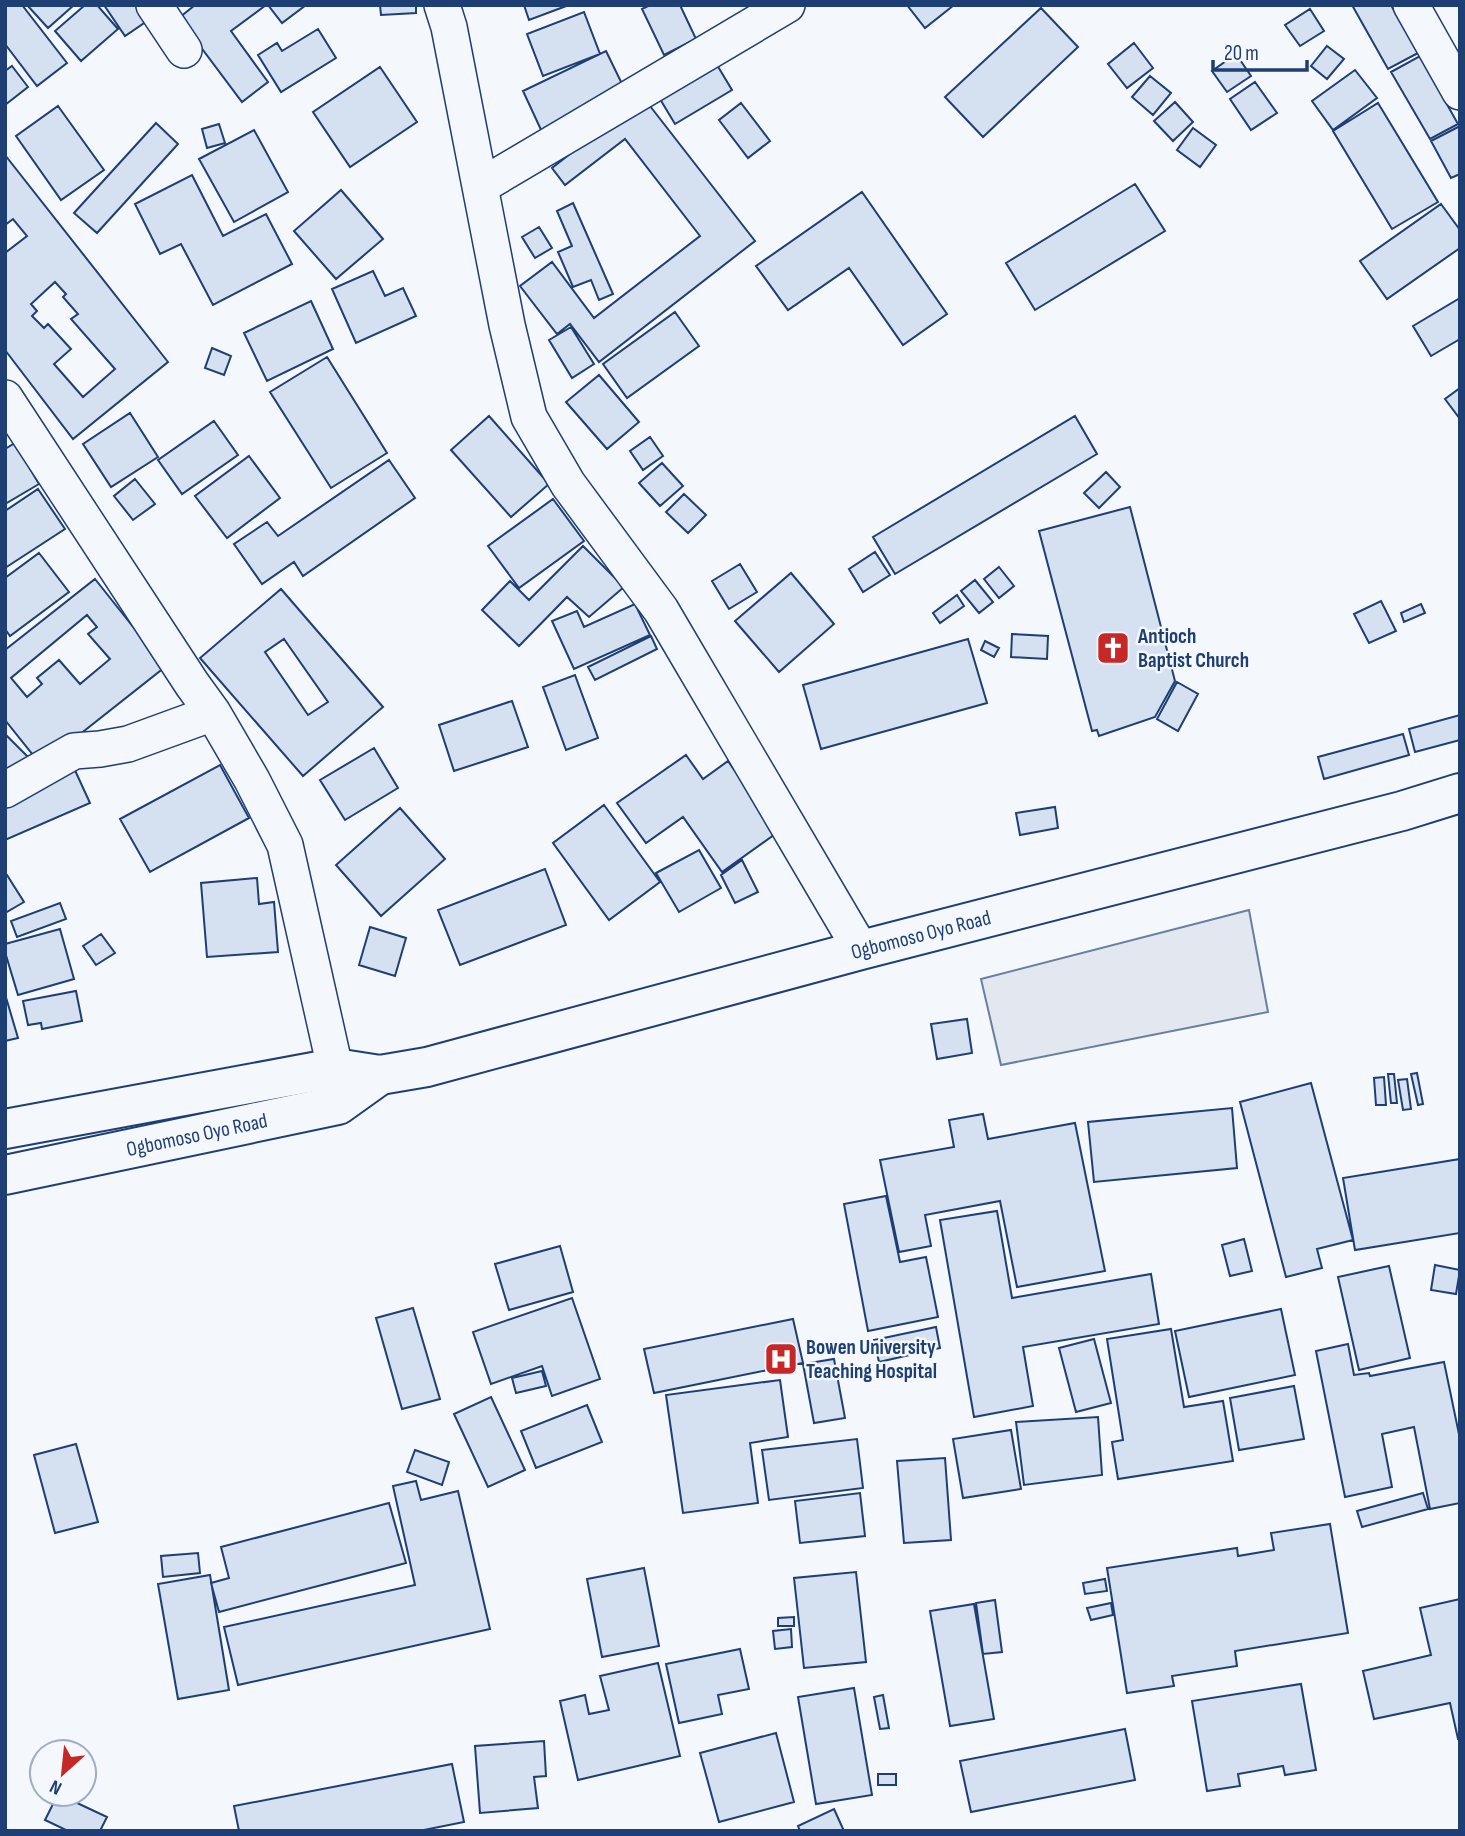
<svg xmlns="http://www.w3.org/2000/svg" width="1465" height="1836" viewBox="0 0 1465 1836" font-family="'Sofia Sans Condensed',sans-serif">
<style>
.parking{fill:#e3e8f0;stroke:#687fa3;stroke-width:2}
.building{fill:#d5e0f0;stroke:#1d3f73;stroke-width:2;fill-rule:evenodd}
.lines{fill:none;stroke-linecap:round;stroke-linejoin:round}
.minor-casing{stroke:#1d3f73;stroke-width:38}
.highway-casing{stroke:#1d3f73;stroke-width:42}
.minor{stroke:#f4f7fb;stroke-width:35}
.highway{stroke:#f4f7fb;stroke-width:38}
.labels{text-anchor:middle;stroke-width:5;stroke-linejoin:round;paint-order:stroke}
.poi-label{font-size:21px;font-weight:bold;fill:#1d3f73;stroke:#f4f7fb;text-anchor:start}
.street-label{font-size:21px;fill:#1d3f73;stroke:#f4f7fb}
</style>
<rect width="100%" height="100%" fill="#f4f7fb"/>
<!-- parking -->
<path class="parking" d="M 1249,910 L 1268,1012 L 1001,1065 L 981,979 Z"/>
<!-- building -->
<path class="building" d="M 5,5 L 22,5 L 67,63 L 37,86 L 5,44 Z
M 27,5 L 74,5 L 48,28 Z
M 85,5 L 97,5 L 118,29 L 81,61 L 55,31 Z
M 104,5 L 141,5 L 150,19 L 125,36 Z
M 195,5 L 266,5 L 231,31 L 268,82 L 242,102 L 179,18 Z
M 268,5 L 306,5 L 282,23 Z
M 380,5 L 416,5 L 416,13 L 381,15 Z
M 524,5 L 569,5 L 529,20 Z
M 650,5 L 680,5 L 696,39 L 664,55 L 642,9 Z
M 907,5 L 954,5 L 925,28 Z
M 1352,5 L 1391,5 L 1418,53 L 1388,69 Z
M 1041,8 L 1078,47 L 983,137 L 945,97 Z
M 1310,9 L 1324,31 L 1300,46 L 1285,25 Z
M 584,12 L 600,54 L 543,76 L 527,34 Z
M 318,29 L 336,58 L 281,92 L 258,55 L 277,43 L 282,51 Z
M 1134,43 L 1153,68 L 1127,88 L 1108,64 Z
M 1327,46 L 1344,59 L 1327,79 L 1311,66 Z
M 606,51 L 626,92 L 542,132 L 523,91 Z
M 1236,54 L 1251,76 L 1227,92 L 1212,71 Z
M 711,55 L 732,90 L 675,124 L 654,89 Z
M 1420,56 L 1458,124 L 1430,139 L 1391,72 Z
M 12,66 L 28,87 L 5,105 L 5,71 Z
M 380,67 L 417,122 L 350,167 L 313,112 Z
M 1355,70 L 1377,98 L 1333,130 L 1312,101 Z
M 1150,76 L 1171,93 L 1153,115 L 1132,97 Z
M 1255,82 L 1277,113 L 1251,130 L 1230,99 Z
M 643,97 L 755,241 L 599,362 L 570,324 L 557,334 L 520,286 L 552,262 L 594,318 L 700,236 L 625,139 L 565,185 L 552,168 Z
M 1175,102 L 1193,122 L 1173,141 L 1154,121 Z
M 741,103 L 770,141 L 748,158 L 719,120 Z
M 1378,103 L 1438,202 L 1392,229 L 1333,131 Z
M 58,106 L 104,170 L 61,200 L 16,136 Z
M 156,123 L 178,144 L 97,233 L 74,213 Z
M 219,124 L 225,143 L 207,148 L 202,129 Z
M 1460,126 L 1460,174 L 1451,178 L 1431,141 Z
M 1193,128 L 1216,145 L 1200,167 L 1177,150 Z
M 254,130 L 288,192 L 234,222 L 199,159 Z
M 5,155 L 168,362 L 73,439 L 5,350 L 5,253 L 27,236 L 13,219 L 5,225 ZM 55,282 L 66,294 L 63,297 L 78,314 L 71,319 L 115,369 L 83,397 L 54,364 L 71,349 L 48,324 L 44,328 L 32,316 L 37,311 L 31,304 Z
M 192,175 L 223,236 L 266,214 L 292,264 L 213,305 L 181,244 L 160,254 L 135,204 Z
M 1135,184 L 1165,231 L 1035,310 L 1006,263 Z
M 341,190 L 383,239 L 336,279 L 294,231 Z
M 862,192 L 947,314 L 903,345 L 849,268 L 788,310 L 756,266 Z
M 573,203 L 613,294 L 599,300 L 591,280 L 573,287 L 558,252 L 572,246 L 557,211 Z
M 1441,204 L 1460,230 L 1460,248 L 1387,299 L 1360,261 Z
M 539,227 L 552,248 L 535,258 L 522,237 Z
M 373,271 L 385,296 L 403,288 L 416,316 L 356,343 L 332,289 Z
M 1460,298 L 1460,339 L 1431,356 L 1413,326 Z
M 311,301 L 333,349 L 267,381 L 244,333 Z
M 675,312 L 699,346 L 627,398 L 603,364 Z
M 571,327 L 594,364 L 572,378 L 549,340 Z
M 212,348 L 231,356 L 224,375 L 205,368 Z
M 327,357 L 387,453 L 331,488 L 270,392 Z
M 599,375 L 639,422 L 607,449 L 566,402 Z
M 1460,388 L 1460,419 L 1445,399 Z
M 130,413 L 158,457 L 111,487 L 83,444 Z
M 489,416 L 549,484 L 511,517 L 451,450 Z
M 1075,416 L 1097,454 L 895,574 L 873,537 Z
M 214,421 L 238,455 L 182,494 L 158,460 Z
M 650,437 L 663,456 L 643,470 L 630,451 Z
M 15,443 L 39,484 L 5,504 L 5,449 Z
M 249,456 L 280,498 L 227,538 L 195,496 Z
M 389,460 L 415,498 L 303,576 L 294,562 L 262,584 L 234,544 L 267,522 L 278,536 Z
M 662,463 L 683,486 L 660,506 L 639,483 Z
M 1106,472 L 1120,487 L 1099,508 L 1084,493 Z
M 135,479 L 155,504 L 133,520 L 114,496 Z
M 38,489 L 65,529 L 5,568 L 5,511 Z
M 684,494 L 706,515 L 688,533 L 666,512 Z
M 553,499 L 584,541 L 519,588 L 488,546 Z
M 1130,507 L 1175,681 L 1155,717 L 1099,736 L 1097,730 L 1092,731 L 1039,531 Z
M 583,546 L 624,587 L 589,617 L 567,597 L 519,646 L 482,610 L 510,581 L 529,600 Z
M 875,552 L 890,575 L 863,592 L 849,569 Z
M 39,553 L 69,592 L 10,636 L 5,629 L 5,578 Z
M 740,564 L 757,592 L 729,609 L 712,581 Z
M 999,567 L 1014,586 L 999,598 L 984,579 Z
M 791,573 L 834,624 L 779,672 L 735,621 Z
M 95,579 L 165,667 L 41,765 L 5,720 L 5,650 ZM 87,615 L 97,627 L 88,634 L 110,659 L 80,684 L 59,660 L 37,678 L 42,684 L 27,697 L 11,678 Z
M 975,580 L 993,602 L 979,613 L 961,591 Z
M 281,589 L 383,707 L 303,776 L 200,658 ZM 284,639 L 328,702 L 308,715 L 265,652 Z
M 957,595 L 964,606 L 940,623 L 933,613 Z
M 1381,601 L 1396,631 L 1369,643 L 1354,614 Z
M 635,604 L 650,635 L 574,669 L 552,621 L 577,611 L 584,627 Z
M 1421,604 L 1425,613 L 1404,622 L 1401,613 Z
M 1012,634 L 1048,636 L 1047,659 L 1011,657 Z
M 651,636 L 657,649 L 595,680 L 588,667 Z
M 968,639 L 987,703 L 821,749 L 803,685 Z
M 985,641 L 999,648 L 994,657 L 981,650 Z
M 575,675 L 598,738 L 566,750 L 543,687 Z
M 1177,682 L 1198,694 L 1178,731 L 1157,719 Z
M 512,701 L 528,747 L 454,771 L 439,725 Z
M 1460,715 L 1460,740 L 1415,752 L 1409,729 Z
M 5,734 L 30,759 L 5,782 Z
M 1403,734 L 1409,755 L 1324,779 L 1318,757 Z
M 374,748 L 398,788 L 345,820 L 320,780 Z
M 686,755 L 703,779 L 728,761 L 778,832 L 722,872 L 683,817 L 646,843 L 617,803 Z
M 220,765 L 249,818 L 150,872 L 120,819 Z
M 73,766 L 90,803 L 5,840 L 5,796 Z
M 604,805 L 660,882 L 609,920 L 553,843 Z
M 1055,807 L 1058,828 L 1020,835 L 1016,813 Z
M 400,808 L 445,859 L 381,916 L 336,865 Z
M 699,850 L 721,888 L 679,912 L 656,873 Z
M 742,860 L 758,892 L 735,903 L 721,875 Z
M 545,869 L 566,925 L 460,965 L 438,910 Z
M 7,875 L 24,902 L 5,913 L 5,876 Z
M 257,878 L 259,904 L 274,902 L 278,952 L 207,957 L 201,883 Z
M 60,903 L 66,919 L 17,937 L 11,921 Z
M 370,927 L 406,938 L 395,976 L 359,965 Z
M 60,929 L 74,979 L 18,995 L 5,952 L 5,944 Z
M 101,934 L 115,953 L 96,965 L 83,946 Z
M 76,991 L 82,1021 L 42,1029 L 41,1023 L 28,1025 L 23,1001 Z
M 5,994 L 18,1038 L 5,1041 Z
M 967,1019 L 972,1053 L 937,1059 L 931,1024 Z
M 1417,1073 L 1423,1104 L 1418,1105 L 1411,1074 Z
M 1388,1074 L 1394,1074 L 1397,1103 L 1391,1103 Z
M 1384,1077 L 1386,1105 L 1376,1105 L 1374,1078 Z
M 1407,1079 L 1411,1109 L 1403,1110 L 1398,1080 Z
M 1311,1083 L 1353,1240 L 1317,1249 L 1322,1268 L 1286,1277 L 1240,1102 Z
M 1232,1108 L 1237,1168 L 1094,1182 L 1088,1122 Z
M 983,1114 L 988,1139 L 1075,1123 L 1105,1271 L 1017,1287 L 1000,1201 L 925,1215 L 931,1246 L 899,1252 L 880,1160 L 954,1147 L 949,1120 Z
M 1460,1159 L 1460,1233 L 1355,1250 L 1343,1178 Z
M 886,1196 L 900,1262 L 926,1257 L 938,1317 L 868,1331 L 844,1204 Z
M 997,1211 L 1012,1298 L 1151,1274 L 1159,1324 L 1023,1347 L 1033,1406 L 974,1417 L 940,1220 Z
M 1244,1239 L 1252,1271 L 1230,1276 L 1222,1245 Z
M 560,1246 L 573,1292 L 509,1310 L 495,1264 Z
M 1435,1265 L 1460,1270 L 1456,1294 L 1431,1290 Z
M 1389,1266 L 1410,1358 L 1359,1370 L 1338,1277 Z
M 572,1298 L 600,1379 L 552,1396 L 542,1366 L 491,1384 L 473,1332 Z
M 413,1308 L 440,1399 L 402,1409 L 376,1318 Z
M 1281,1309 L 1295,1375 L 1189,1397 L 1175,1331 Z
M 793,1319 L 803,1363 L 654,1393 L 644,1349 Z
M 936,1327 L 940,1348 L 879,1362 L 874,1340 Z
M 1171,1329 L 1184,1407 L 1223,1401 L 1233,1461 L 1118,1479 L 1112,1442 L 1123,1440 L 1107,1339 Z
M 1094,1339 L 1111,1403 L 1076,1412 L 1059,1348 Z
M 1348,1344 L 1354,1375 L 1369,1373 L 1370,1376 L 1444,1362 L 1460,1439 L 1460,1503 L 1430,1509 L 1414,1427 L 1382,1434 L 1392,1487 L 1345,1497 L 1316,1351 Z
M 834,1359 L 845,1418 L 814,1423 L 803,1364 Z
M 542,1371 L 546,1386 L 516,1393 L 512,1378 Z
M 780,1380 L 788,1437 L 750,1443 L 758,1503 L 683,1513 L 666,1395 Z
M 1294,1386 L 1304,1439 L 1239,1450 L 1230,1398 Z
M 491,1397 L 525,1470 L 488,1487 L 454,1414 Z
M 587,1405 L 602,1442 L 536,1468 L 521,1431 Z
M 1098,1417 L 1102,1475 L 1024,1485 L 1016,1422 Z
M 1011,1430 L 1021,1489 L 963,1498 L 953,1439 Z
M 857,1439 L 863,1488 L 769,1500 L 762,1450 Z
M 76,1444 L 98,1522 L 55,1533 L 34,1455 Z
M 415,1450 L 449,1462 L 442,1485 L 407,1472 Z
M 945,1458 L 951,1540 L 904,1543 L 897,1461 Z
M 416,1481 L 421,1500 L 458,1491 L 490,1629 L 238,1685 L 224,1627 L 415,1585 L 393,1486 Z
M 860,1493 L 865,1536 L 800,1543 L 795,1501 Z
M 1423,1493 L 1428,1509 L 1362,1527 L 1357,1511 Z
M 389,1503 L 406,1563 L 219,1612 L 211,1583 L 229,1578 L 221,1547 Z
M 1330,1524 L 1348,1633 L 1235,1651 L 1237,1666 L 1172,1676 L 1174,1686 L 1127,1693 L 1107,1568 L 1237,1548 L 1238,1556 L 1274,1550 L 1271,1533 Z
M 198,1553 L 200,1573 L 163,1577 L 161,1556 Z
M 644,1568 L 659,1646 L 602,1657 L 587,1579 Z
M 856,1572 L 866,1662 L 804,1668 L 794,1578 Z
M 210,1575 L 229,1690 L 178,1699 L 158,1584 Z
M 1105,1579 L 1107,1591 L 1085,1594 L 1083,1583 Z
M 1460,1599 L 1460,1739 L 1458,1739 L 1450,1703 L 1374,1719 L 1363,1671 L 1431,1655 L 1420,1608 Z
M 995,1600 L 1002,1652 L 983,1654 L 976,1603 Z
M 1111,1603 L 1113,1615 L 1091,1620 L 1087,1608 Z
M 974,1604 L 994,1719 L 950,1726 L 930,1611 Z
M 794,1617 L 794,1626 L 778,1626 L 778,1618 Z
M 791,1629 L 792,1647 L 775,1649 L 773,1631 Z
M 740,1649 L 749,1689 L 718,1695 L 722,1714 L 679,1723 L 666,1664 Z
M 658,1663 L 680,1756 L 578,1780 L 560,1701 L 585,1695 L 589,1714 L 609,1710 L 600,1676 Z
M 1301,1684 L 1316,1770 L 1285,1775 L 1283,1766 L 1238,1774 L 1240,1786 L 1207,1791 L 1192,1701 Z
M 854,1688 L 872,1795 L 816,1804 L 798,1697 Z
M 883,1695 L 889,1728 L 880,1729 L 874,1697 Z
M 1125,1729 L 1135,1780 L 971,1812 L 960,1761 Z
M 776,1733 L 794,1802 L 719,1822 L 700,1753 Z
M 544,1741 L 546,1776 L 534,1777 L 538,1808 L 480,1813 L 475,1746 Z
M 452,1764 L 464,1822 L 419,1831 L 239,1831 L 234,1806 Z
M 878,1774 L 896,1774 L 896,1785 L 878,1785 Z
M 58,1794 L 107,1817 L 100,1831 L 68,1831 L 45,1820 Z
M 834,1809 L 844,1831 L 800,1831 L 798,1826 Z"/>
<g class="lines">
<defs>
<path id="minor" d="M 154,5 L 184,50
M 442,5 L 449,27 L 507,325 L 529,417 L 568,484 L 661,610 L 861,950
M 1411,5 L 1460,92
M 481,186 L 787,5
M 5,398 L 192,684 L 213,713 L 252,780 L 285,845 L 335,1068 L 337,1095
M 5,790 L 74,751 L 100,749 L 128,744 L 213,713"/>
<g id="highway">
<path id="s1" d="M 5,1129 L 335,1068 L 380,1075 L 427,1067 L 861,950 L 1402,811 L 1460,793"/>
<path id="s2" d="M 5,1175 L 338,1105 L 380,1075"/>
</g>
</defs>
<!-- minor casing -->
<use href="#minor" class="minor-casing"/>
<!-- highway casing -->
<use href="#highway" class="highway-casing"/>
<!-- minor -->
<use href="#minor" class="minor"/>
<!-- highway -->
<use href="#highway" class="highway"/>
</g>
<!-- icons -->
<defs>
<symbol id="church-square" viewBox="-11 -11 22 22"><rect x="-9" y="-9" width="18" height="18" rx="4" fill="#c62828" stroke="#f4f7fb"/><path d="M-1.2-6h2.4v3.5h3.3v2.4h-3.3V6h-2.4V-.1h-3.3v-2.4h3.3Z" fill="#fff"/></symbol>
<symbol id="hospital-square" viewBox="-11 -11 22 22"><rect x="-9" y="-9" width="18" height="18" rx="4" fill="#c62828" stroke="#f4f7fb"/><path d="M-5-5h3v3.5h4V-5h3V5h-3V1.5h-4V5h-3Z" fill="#fff"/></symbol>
</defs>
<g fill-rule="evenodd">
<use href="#church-square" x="1094" y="629" width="38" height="38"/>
<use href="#hospital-square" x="762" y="1340" width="38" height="38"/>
</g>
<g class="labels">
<!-- poi labels -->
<g class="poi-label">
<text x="1138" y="643">Antioch<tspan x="1138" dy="24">Baptist Church</tspan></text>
<text x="806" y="1354">Bowen University<tspan x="806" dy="24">Teaching Hospital</tspan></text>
</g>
<!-- street labels -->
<g class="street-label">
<text dy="7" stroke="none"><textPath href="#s1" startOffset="940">Ogbomoso Oyo Road</textPath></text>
<text dy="7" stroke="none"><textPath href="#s2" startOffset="196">Ogbomoso Oyo Road</textPath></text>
</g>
</g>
<!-- border -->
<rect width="1465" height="1836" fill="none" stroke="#1d3f73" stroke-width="14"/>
<!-- north arrow -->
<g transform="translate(63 1773) rotate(207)"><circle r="33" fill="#f4f7fb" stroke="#9eadc5" stroke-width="2"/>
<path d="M0-5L12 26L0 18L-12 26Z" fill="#c62828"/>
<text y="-10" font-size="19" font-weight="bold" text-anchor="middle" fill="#1d3f73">N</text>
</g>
<!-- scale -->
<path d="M1213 60v10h94v-10" fill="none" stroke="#1d3f73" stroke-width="3.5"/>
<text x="1224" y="60" font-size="21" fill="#1d3f73" stroke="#f4f7fb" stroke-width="5" paint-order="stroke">20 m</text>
</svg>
